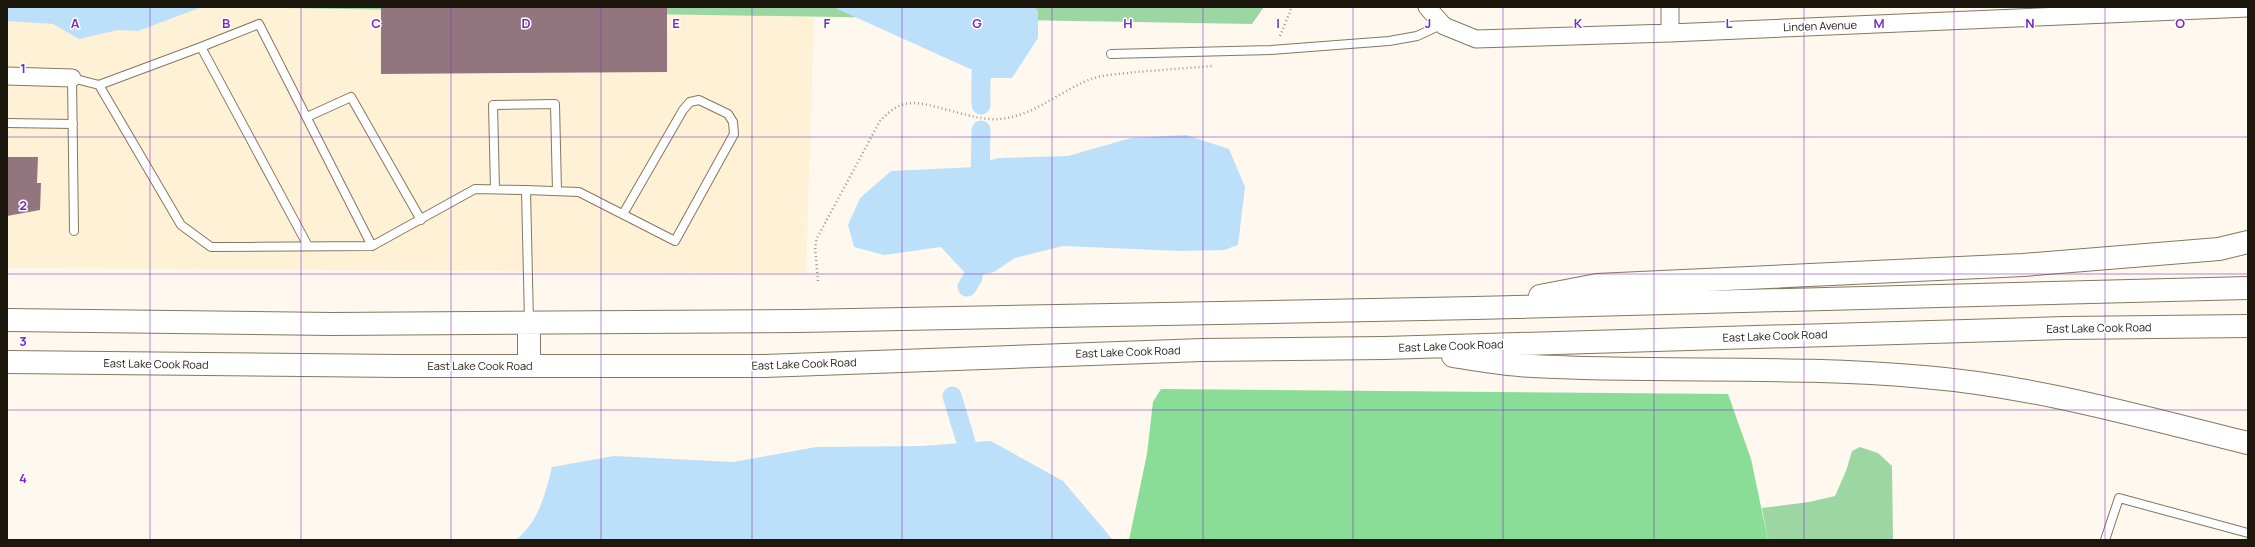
<svg xmlns="http://www.w3.org/2000/svg" width="2255" height="547" viewBox="0 0 2255 547" font-family="Manrope,sans-serif">
<style>
.built{fill:#fef1d5}
.green{fill:#9cd7a3}
.forest{fill:#8add96}
.water{fill:#bce0f9}
.lines{fill:none;stroke-linecap:round;stroke-linejoin:round}
.canal{stroke:#bce0f9;stroke-width:19}
.building{fill:#92757f}
.service-casing{stroke:#847860;stroke-width:10}
.minor-casing{stroke:#847860;stroke-width:19}
.primary-casing{stroke:#847860;stroke-width:24}
.path{stroke:#a09b91;stroke-width:2.5;stroke-dasharray:1 3;stroke-linecap:butt}
.service{stroke:#fff;stroke-width:8}
.minor{stroke:#fff;stroke-width:17}
.primary{stroke:#fff;stroke-width:22}
.grid{fill:none;stroke:#7b2cbf;stroke-width:1;stroke-opacity:0.55}
.labels{text-anchor:middle;stroke-width:3;stroke-linejoin:round;paint-order:stroke}
.street-label{font-size:11px;fill:#1c180e;stroke:#fff}
.grid-label{font-size:13px;text-anchor:middle;font-weight:bold;fill:#7b2cbf;stroke:#fff;stroke-width:3;stroke-linejoin:round;paint-order:stroke}
</style>
<rect width="100%" height="100%" fill="#fef8ee"/>
<!-- built -->
<path class="built" d="M 7,7 L 227,7 L 814,17 L 806,273 L 7,268 Z"/>
<!-- green -->
<path class="green" d="M 227,7 L 1264,7 L 1252,24 Z
M 1860,447 L 1878,453 L 1892,466 L 1893,540 L 1768,540 L 1762,508 L 1809,502 L 1835,496 L 1846,471 L 1852,451 Z"/>
<!-- forest -->
<path class="forest" d="M 1161,389 L 1728,394 L 1751,459 L 1768,540 L 1129,540 L 1147,454 L 1153,402 Z"/>
<!-- water -->
<path class="water" d="M 7,7 L 202,7 L 138,31 L 118,30 L 79,39 L 53,24 L 7,21 Z
M 833,7 L 1034,7 L 1038,11 L 1038,38 L 1012,78 L 990,78 Z
M 1186,135 L 1229,149 L 1245,187 L 1238,245 L 1224,250 L 1180,251 L 1063,246 L 1015,258 L 994,272 L 973,277 L 965,273 L 941,247 L 884,255 L 854,247 L 848,225 L 860,198 L 891,171 L 975,167 L 982,163 L 998,158 L 1068,156 L 1131,138 Z
M 991,441 L 1063,481 L 1113,540 L 516,540 C 539,521 545,495 552,467 L 614,456 L 733,462 L 816,447 L 921,446 Z"/>
<g class="lines">
<!-- canal -->
<path class="canal" d="M 981,105 C 980,72 982,39 992,7
M 980,188 L 981,130
M 967,287 L 973,277 L 975,252
M 952,396 L 966,442"/>
</g>
<!-- building -->
<path class="building" d="M 381,7 L 667,7 L 667,72 L 381,74 Z
M 7,157 L 38,157 L 37,183 L 41,183 L 40,210 L 7,216 Z"/>
<g class="lines">
<defs>
<path id="service" d="M 201,47 L 259,24 L 372,246
M 1111,54 L 1271,50 L 1389,41 L 1417,36 L 1443,24
M 307,117 L 351,97 L 421,220
M 7,123 L 73,124
M 495,189 L 493,105 L 555,104 L 557,191
M 74,231 L 72,78 L 99,85
M 308,246 L 201,47 L 99,85 L 181,225 L 211,247 L 372,246 L 475,189 L 526,190
M 529,322 L 526,190 L 579,192 L 675,241 L 734,134 L 733,122 L 728,114 L 699,100 L 690,102 L 683,110 L 623,214
M 2105,540 L 2119,498 L 2248,533"/>
<path id="minor" d="M 1427,7 L 1444,26 L 1476,39 L 1670,33 L 2248,8
M 1670,7 L 1670,33
M 7,76 L 72,78"/>
<path id="primary" d="M 1540,296 L 1597,285 L 2023,265 L 2219,249 L 2248,242
M 7,320 L 332,324 L 800,321 L 1475,308 L 2248,288
M 529,322 L 529,366
M 1453,356 C 1479,360 1506,365 1533,366 C 1663,373 1794,365 1924,377 C 2034,386 2141,417 2248,443
M 7,362 L 399,366 L 764,366 L 1202,350 L 1384,348 L 2065,328 L 2248,326"/>
</defs>
<!-- service casing -->
<use href="#service" class="service-casing"/>
<!-- minor casing -->
<use href="#minor" class="minor-casing"/>
<!-- primary casing -->
<use href="#primary" class="primary-casing"/>
<!-- path -->
<path class="path" d="M 1280,36 L 1292,7
M 818,281 L 815,247 L 817,238 L 880,121 C 887,114 895,106 905,104 C 926,98 971,122 1000,119 C 1034,116 1060,91 1091,79 C 1105,74 1122,74 1136,72 C 1161,70 1187,68 1212,66"/>
<!-- service -->
<use href="#service" class="service"/>
<!-- minor -->
<use href="#minor" class="minor"/>
<!-- primary -->
<use href="#primary" class="primary"/>
</g>
<!-- grid -->
<path class="grid" d="M 150,7 L 150,540M 301,7 L 301,540M 451,7 L 451,540M 601,7 L 601,540M 752,7 L 752,540M 902,7 L 902,540M 1052,7 L 1052,540M 1203,7 L 1203,540M 1353,7 L 1353,540M 1503,7 L 1503,540M 1654,7 L 1654,540M 1804,7 L 1804,540M 1954,7 L 1954,540M 2105,7 L 2105,540M 7,137 L 2248,137M 7,274 L 2248,274M 7,410 L 2248,410"/>
<g class="labels">
<!-- street labels -->
<g class="street-label">
<text transform="translate(1820 26) rotate(-2)" y="4">Linden Avenue</text>
<text transform="translate(2099 328) rotate(-1)" y="4">East Lake Cook Road</text>
<text transform="translate(1775 336) rotate(-2)" y="4">East Lake Cook Road</text>
<text transform="translate(1451 346) rotate(-2)" y="4">East Lake Cook Road</text>
<text transform="translate(1128 352) rotate(-2)" y="4">East Lake Cook Road</text>
<text transform="translate(156 364) rotate(1)" y="4">East Lake Cook Road</text>
<text transform="translate(804 364) rotate(-2)" y="4">East Lake Cook Road</text>
<text x="480" y="370">East Lake Cook Road</text>
</g>
</g>
<g class="grid-label">
<text x="75" y="28">A</text>
<text x="226" y="28">B</text>
<text x="376" y="28">C</text>
<text x="526" y="28">D</text>
<text x="676" y="28">E</text>
<text x="827" y="28">F</text>
<text x="977" y="28">G</text>
<text x="1128" y="28">H</text>
<text x="1278" y="28">I</text>
<text x="1428" y="28">J</text>
<text x="1578" y="28">K</text>
<text x="1729" y="28">L</text>
<text x="1879" y="28">M</text>
<text x="2030" y="28">N</text>
<text x="2180" y="28">O</text>
<text x="23" y="73">1</text>
<text x="23" y="210">2</text>
<text x="23" y="346">3</text>
<text x="23" y="483">4</text>
</g>
<!-- border -->
<rect width="2255" height="547" fill="none" stroke="#1c180e" stroke-width="16"/>
</svg>
